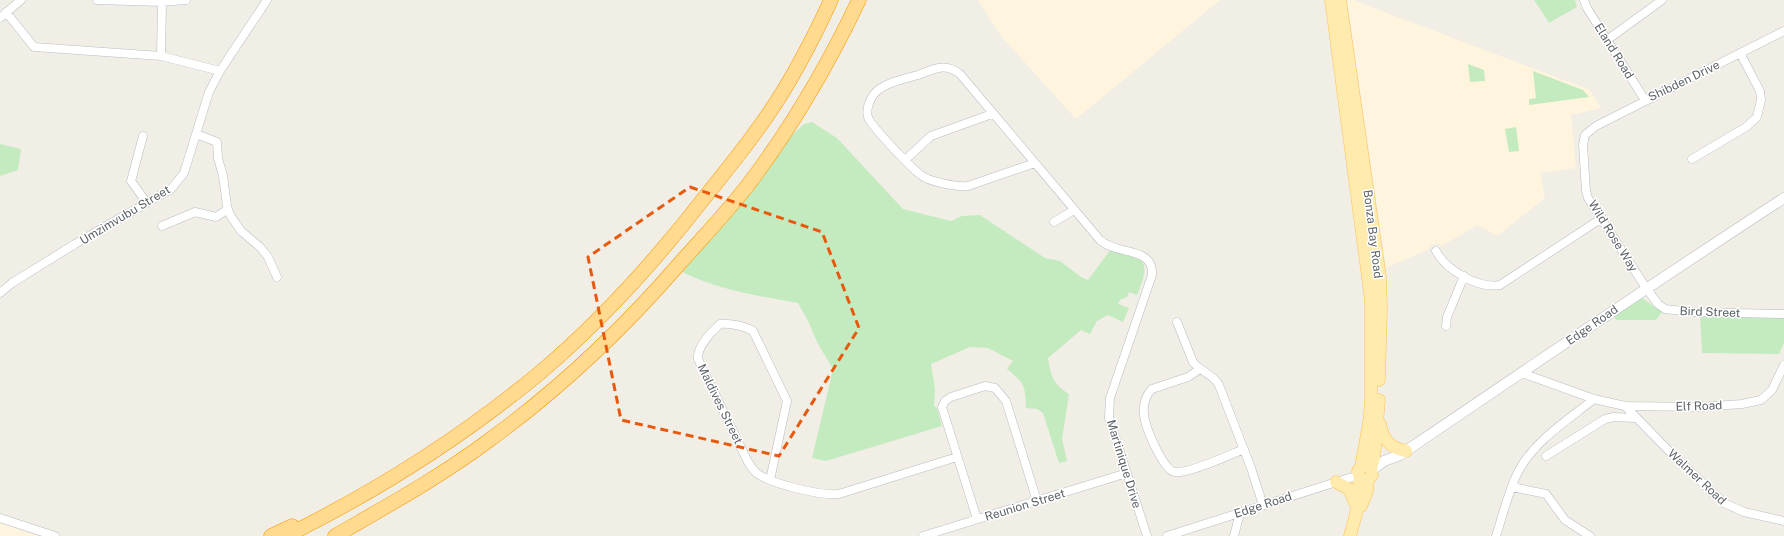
<svg xmlns="http://www.w3.org/2000/svg" width="1784" height="536" viewBox="0 0 1784 536" font-family="'Public Sans',sans-serif">
<style>
.commercial{fill:#fff4dd}
.green{fill:#c4ebc0}
.lines{fill:none;stroke-linecap:round;stroke-linejoin:round}
.minor-casing{stroke:#b8bcc1;stroke-width:9}
.tertiary-casing{stroke:#b8bcc1;stroke-width:11}
.primary-casing{stroke:#ffc151;stroke-width:13}
.motorway-casing{stroke:#f79700;stroke-width:15}
.minor{stroke:#fff;stroke-width:8}
.tertiary{stroke:#fff;stroke-width:10}
.primary{stroke:#ffebad;stroke-width:12}
.motorway{stroke:#ffda8f;stroke-width:14}
.marked{fill:none;stroke:#e8590c;stroke-width:3;stroke-dasharray:8 5;stroke-linejoin:round}
.labels{text-anchor:middle;stroke-width:3;stroke-linejoin:round;paint-order:stroke}
.street-label{font-size:12px;fill:#5d6368;stroke:#fff}
</style>
<rect width="100%" height="100%" fill="#f1eee6"/>
<!-- commercial -->
<path class="commercial" d="M 978,0 L 1220,0 L 1076,119 L 1001,36 Z
M 1347,0 L 1353,0 L 1590,90 L 1601,108 L 1571,115 L 1576,168 L 1540,173 L 1545,198 L 1497,236 L 1477,225 L 1442,246 L 1437,243 L 1432,245 L 1429,249 L 1386,268 Z
M 0,523 L 38,536 L 0,536 Z"/>
<!-- green -->
<path class="green" d="M 1534,0 L 1575,0 L 1577,7 L 1549,23 Z
M 1468,64 L 1484,70 L 1485,81 L 1470,82 Z
M 1533,71 L 1583,90 L 1589,97 L 1529,105 L 1529,99 L 1536,98 Z
M 812,122 L 837,138 L 903,209 L 951,221 L 962,216 L 980,215 L 1045,258 L 1060,261 L 1081,277 L 1088,280 L 1111,249 C 1145,258 1152,260 1137,295 L 1129,292 L 1127,297 L 1120,300 L 1118,304 L 1129,308 L 1123,322 L 1108,315 L 1097,321 L 1090,334 L 1081,330 L 1048,358 C 1051,376 1053,384 1069,394 L 1062,439 L 1067,461 L 1059,463 L 1043,413 L 1037,409 L 1026,408 C 1025,385 1025,384 1007,369 L 1013,361 L 988,348 L 970,347 L 931,364 L 935,389 L 934,406 L 937,408 L 942,426 L 826,461 L 812,458 L 833,369 L 818,344 L 808,321 L 798,303 C 759,296 718,290 682,272 L 690,262 L 722,227 L 782,144 L 804,124 Z
M 1516,127 L 1519,151 L 1509,152 L 1505,129 Z
M 0,144 L 21,149 L 18,170 L 0,176 Z
M 1642,298 L 1662,312 L 1656,320 L 1616,320 L 1614,316 Z
M 1700,315 L 1784,317 L 1784,343 L 1779,354 L 1702,353 Z"/>
<g class="lines">
<defs>
<path id="minor" d="M 97,0 L 162,2 L 186,0
M 1584,0 L 1587,8 L 1607,40 L 1645,100
M 6,12 L 34,47 L 161,56 L 220,71
M 0,18 L 21,0
M 1784,31 L 1596,126 L 1585,135 L 1583,145 L 1586,191 L 1588,198 L 1646,288 L 1658,304 L 1665,309 L 1691,312 L 1784,314
M 1607,40 L 1662,0
M 161,56 L 162,2
M 196,134 L 217,142 L 218,158 L 223,176 L 227,206 L 230,215 L 241,231 L 260,247 L 268,257 L 277,277
M 143,136 L 131,181 L 147,203
M 1692,159 L 1746,127 L 1757,117 L 1761,100 L 1760,91 L 1740,53
M 905,160 L 931,136 L 992,114
M 1035,163 L 968,186 C 957,187 929,182 921,175 C 912,169 870,125 868,117 C 866,110 869,100 874,94 C 883,83 904,79 918,75 C 934,69 945,62 960,74 L 1100,240 C 1117,256 1154,246 1152,275 L 1110,398 L 1109,418 L 1147,536
M 1054,222 L 1074,210
M 162,226 L 195,212 L 216,217 L 228,209
M 1436,251 C 1446,270 1478,289 1500,285 L 1602,218
M 0,293 L 12,283 L 75,244 L 171,189 L 184,173 L 209,92 L 220,71 L 267,0
M 1177,322 L 1193,362 C 1201,372 1213,374 1219,385 L 1251,468 L 1263,505
M 1446,326 L 1447,317 L 1464,276
M 1200,369 L 1188,377 L 1152,389 C 1145,396 1143,406 1144,415 C 1145,426 1163,471 1175,472 C 1189,474 1229,455 1244,449
M 1522,373 L 1594,399 L 1625,406 L 1700,407 L 1742,404 L 1761,400 L 1772,390 L 1784,365
M 1625,406 L 1671,453 L 1724,503 L 1744,512 L 1784,521
M 1546,456 L 1605,419 L 1614,417 L 1635,418
M 770,480 L 787,401 L 753,331 C 745,326 729,323 720,324 C 711,332 697,347 698,359 L 748,462 C 751,466 753,471 758,474 C 772,484 821,496 839,494 L 957,457
M 1512,487 L 1546,494 L 1565,520 L 1590,536
M 0,518 L 55,536
M 977,519 L 942,407 L 945,401 L 951,397 L 985,386 L 995,388 L 1006,401 L 1037,501
M 923,536 L 1127,473
M 1167,536 L 1349,478 L 1359,476
M 1234,536 L 1240,513
M 1496,536 C 1503,515 1508,492 1518,472 C 1534,441 1568,420 1594,399"/>
<path id="tertiary" d="M 1372,470 L 1384,461 L 1400,455 C 1528,368 1655,282 1784,198"/>
<path id="primary" d="M 1331,0 L 1371,300 L 1371,402 L 1369,423 L 1361,467 L 1358,471 L 1360,478 L 1356,514 L 1350,536
M 1340,0 L 1380,277 L 1381,308 L 1379,380
M 1380,424 C 1383,440 1390,448 1406,451
M 1336,482 L 1349,489 L 1356,505
M 1361,506 L 1367,491 L 1368,480 L 1372,475 L 1371,468 L 1374,458 L 1379,400"/>
<path id="motorway" d="M 271,536 L 292,526
M 286,536 C 377,491 464,436 542,371 C 603,319 656,260 705,197 C 726,171 748,144 767,116 C 792,80 813,39 831,0
M 335,536 C 387,506 440,477 488,441 C 560,389 623,329 681,262 C 705,235 730,209 751,181 C 793,125 829,63 859,0"/>
</defs>
<!-- minor casing -->
<use href="#minor" class="minor-casing"/>
<!-- tertiary casing -->
<use href="#tertiary" class="tertiary-casing"/>
<!-- primary casing -->
<use href="#primary" class="primary-casing"/>
<!-- motorway casing -->
<use href="#motorway" class="motorway-casing"/>
<!-- minor -->
<use href="#minor" class="minor"/>
<!-- tertiary -->
<use href="#tertiary" class="tertiary"/>
<!-- primary -->
<use href="#primary" class="primary"/>
<!-- motorway -->
<use href="#motorway" class="motorway"/>
</g>
<!-- marked area -->
<path class="marked" d="M 690,187 L 822,232 L 859,328 L 779,456 L 621,420 L 588,257 Z"/>
<g class="labels">
<!-- street labels -->
<g class="street-label">
<text transform="translate(1614 51) rotate(58)" y="4">Eland Road</text>
<text transform="translate(1684 81) rotate(-26)" y="4">Shibden Drive</text>
<text transform="translate(125 215) rotate(-31)" y="4">Umzimvubu Street</text>
<text transform="translate(1373 234) rotate(83)" y="4">Bonza Bay Road</text>
<text transform="translate(1613 236) rotate(58)" y="4">Wild Rose Way</text>
<text transform="translate(1710 312) rotate(2)" y="4">Bird Street</text>
<text transform="translate(1592 325) rotate(-35)" y="4">Edge Road</text>
<text transform="translate(720 404) rotate(64)" y="4">Maldives Street</text>
<text transform="translate(1699 406) rotate(-2)" y="4">Elf Road</text>
<text transform="translate(1124 464) rotate(73)" y="4">Martinique Drive</text>
<text transform="translate(1697 477) rotate(43)" y="4">Walmer Road</text>
<text transform="translate(1025 505) rotate(-17)" y="4">Reunion Street</text>
<text transform="translate(1263 505) rotate(-18)" y="4">Edge Road</text>
</g>
</g>
</svg>
